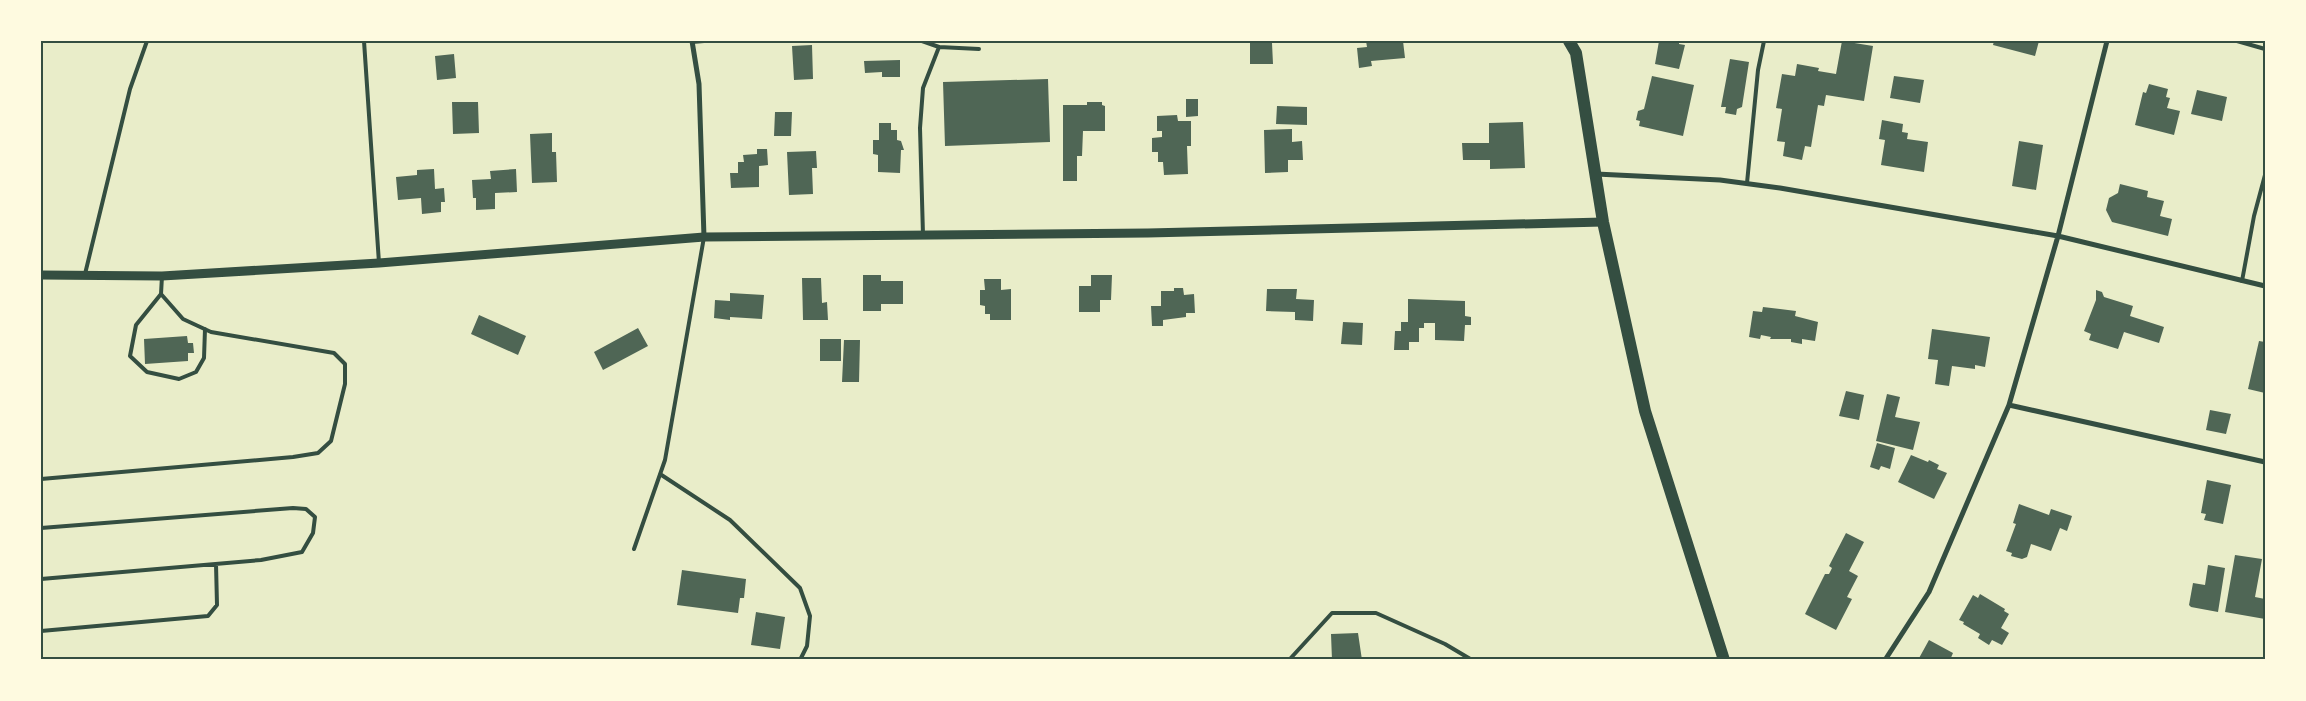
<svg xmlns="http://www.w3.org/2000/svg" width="2306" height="701" viewBox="0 0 2306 701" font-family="Poppins,sans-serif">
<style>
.building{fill:#4f6655}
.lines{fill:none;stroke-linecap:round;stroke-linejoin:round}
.service{stroke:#344e41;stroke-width:4}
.minor{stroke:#344e41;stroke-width:5}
.tertiary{stroke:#344e41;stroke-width:9}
.primary{stroke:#344e41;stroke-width:12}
.neatline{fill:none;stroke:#344e41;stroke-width:2}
</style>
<rect width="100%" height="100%" fill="#e9edc9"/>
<!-- building -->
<path class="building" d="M 1366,41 L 1403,41 L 1405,58 L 1371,61 L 1372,66 L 1359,68 L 1357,48 L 1367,47 Z
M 1659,41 L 1679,41 L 1679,44 L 1685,45 L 1679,69 L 1655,64 Z
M 1842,41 L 1873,46 L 1864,101 L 1826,95 L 1824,106 L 1818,105 L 1811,147 L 1805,146 L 1802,160 L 1783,156 L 1785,142 L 1777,141 L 1782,109 L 1776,108 L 1782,74 L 1795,76 L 1797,64 L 1819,68 L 1818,71 L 1836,74 Z
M 1994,41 L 2039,41 L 2035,56 L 1993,45 Z
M 1250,43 L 1272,43 L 1273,64 L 1250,64 Z
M 812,45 L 813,79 L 794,80 L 792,46 Z
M 454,54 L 456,78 L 437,80 L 435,56 Z
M 1730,59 L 1749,62 L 1742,107 L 1737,109 L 1736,115 L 1725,113 L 1726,107 L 1721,107 Z
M 900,60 L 900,77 L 882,77 L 882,72 L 865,73 L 864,61 Z
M 1652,76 L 1694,85 L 1683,136 L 1639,126 L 1640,121 L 1636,120 L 1638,111 L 1644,109 Z
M 1894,76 L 1924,80 L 1920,103 L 1890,98 Z
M 1048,79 L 1050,142 L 945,146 L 943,82 Z
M 2149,84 L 2168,89 L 2166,97 L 2170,98 L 2167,108 L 2180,111 L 2174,135 L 2135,125 L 2143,92 L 2146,93 Z
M 2197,90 L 2227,97 L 2222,121 L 2191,114 Z
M 1186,99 L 1198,99 L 1198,116 L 1186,117 Z
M 452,102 L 478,102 L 479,133 L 453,134 Z
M 1087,102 L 1102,102 L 1102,105 L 1105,106 L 1105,131 L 1083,131 L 1082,156 L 1077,156 L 1077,181 L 1063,181 L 1063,105 L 1087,105 Z
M 1277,106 L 1307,107 L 1307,125 L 1276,124 Z
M 775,112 L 792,112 L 791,136 L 774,136 Z
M 1177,115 L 1178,121 L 1191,121 L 1191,146 L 1187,146 L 1188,174 L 1164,175 L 1163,162 L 1158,162 L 1158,152 L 1152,152 L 1152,138 L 1162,137 L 1162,131 L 1157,131 L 1157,116 Z
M 1882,120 L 1903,124 L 1902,132 L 1908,133 L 1907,139 L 1928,142 L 1924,172 L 1881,165 L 1885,140 L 1879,139 Z
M 1523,122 L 1525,168 L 1490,169 L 1490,160 L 1463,160 L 1462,143 L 1489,143 L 1489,123 Z
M 879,123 L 891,123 L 891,130 L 897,130 L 897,140 L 901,141 L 904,150 L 901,150 L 900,173 L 878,172 L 878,155 L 873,154 L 873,140 L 879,140 Z
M 1292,129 L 1292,142 L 1302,141 L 1303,160 L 1288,160 L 1288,172 L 1265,173 L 1264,130 Z
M 552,133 L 552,152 L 556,152 L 557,182 L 532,183 L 530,134 Z
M 2019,141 L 2043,145 L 2036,190 L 2012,186 Z
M 757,149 L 767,149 L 768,165 L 759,166 L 759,187 L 731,188 L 730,173 L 738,173 L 738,162 L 744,162 L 743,155 L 757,154 Z
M 816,151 L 817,168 L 812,168 L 813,194 L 789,195 L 787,152 Z
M 434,169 L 435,189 L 444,188 L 445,202 L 441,202 L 441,212 L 422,214 L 421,198 L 398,200 L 396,177 L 417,175 L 417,170 Z
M 516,169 L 517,192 L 495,193 L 495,209 L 476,210 L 476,198 L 473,198 L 472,180 L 491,179 L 490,171 Z
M 2120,184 L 2148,191 L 2147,197 L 2164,201 L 2160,216 L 2172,219 L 2168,236 L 2112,222 L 2106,210 L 2109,198 L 2118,193 Z
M 863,275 L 881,275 L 881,281 L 903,281 L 903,304 L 881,304 L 881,311 L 863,311 Z
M 1091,275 L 1112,275 L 1111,300 L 1100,300 L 1100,312 L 1079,312 L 1079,286 L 1091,286 Z
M 802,278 L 821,278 L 822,303 L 827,302 L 828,320 L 803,320 Z
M 984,279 L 1001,279 L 1001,290 L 1011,289 L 1011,320 L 990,320 L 990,314 L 985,314 L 985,306 L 980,305 L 980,290 L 985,290 Z
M 1174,288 L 1183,288 L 1184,295 L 1194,294 L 1195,313 L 1186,313 L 1186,317 L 1163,320 L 1163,326 L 1152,326 L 1151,306 L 1161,306 L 1161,291 L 1174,291 Z
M 1267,289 L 1297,289 L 1296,299 L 1314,300 L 1313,321 L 1295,320 L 1295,312 L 1266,311 Z
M 2096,290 L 2102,292 L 2104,297 L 2133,306 L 2130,316 L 2164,327 L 2159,343 L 2124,332 L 2118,349 L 2089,340 L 2091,334 L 2084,331 L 2096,300 Z
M 730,293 L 764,295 L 762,319 L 730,317 L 730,320 L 714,318 L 715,300 L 730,301 Z
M 1408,299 L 1465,301 L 1465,316 L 1471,317 L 1471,325 L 1465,325 L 1464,341 L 1435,340 L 1435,323 L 1424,323 L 1424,328 L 1419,328 L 1419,342 L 1409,342 L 1409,350 L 1394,350 L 1395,331 L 1401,331 L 1401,322 L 1408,322 Z
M 1763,307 L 1796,311 L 1795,316 L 1818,322 L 1815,341 L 1802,339 L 1802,344 L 1791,342 L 1791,339 L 1770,339 L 1771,337 L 1761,335 L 1760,339 L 1749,337 L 1753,311 L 1762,312 Z
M 479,315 L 526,336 L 518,355 L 471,334 Z
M 1343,322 L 1363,323 L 1362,345 L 1341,344 Z
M 638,328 L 648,346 L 603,370 L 594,352 Z
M 1932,329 L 1990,337 L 1985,367 L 1975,365 L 1975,369 L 1952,366 L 1949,386 L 1935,384 L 1938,360 L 1928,359 Z
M 187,336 L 188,343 L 193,343 L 194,353 L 188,353 L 188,361 L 145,364 L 144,339 Z
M 820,339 L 841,339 L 841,361 L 820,361 Z
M 844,340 L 860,340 L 859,382 L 842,382 Z
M 2259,341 L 2265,342 L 2265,393 L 2248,389 Z
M 1846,391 L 1864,395 L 1859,420 L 1839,416 Z
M 1887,394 L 1900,397 L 1895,417 L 1920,422 L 1913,450 L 1876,441 Z
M 2210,410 L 2231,414 L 2226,434 L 2206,430 Z
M 1877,443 L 1895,448 L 1890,469 L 1881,466 L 1879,470 L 1870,467 Z
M 1911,455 L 1928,462 L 1929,460 L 1939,465 L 1937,469 L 1947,473 L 1934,499 L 1898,482 Z
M 2207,480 L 2231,485 L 2223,524 L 2204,520 L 2206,514 L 2201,513 Z
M 2019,504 L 2049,515 L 2051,509 L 2072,516 L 2067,531 L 2060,528 L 2051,551 L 2031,544 L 2027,557 L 2022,559 L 2011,556 L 2012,553 L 2006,551 L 2016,524 L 2013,523 Z
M 1846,533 L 1864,542 L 1849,571 L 1858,576 L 1847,597 L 1852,599 L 1836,630 L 1805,614 L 1825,574 L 1829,574 L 1832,568 L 1829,566 Z
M 2235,555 L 2262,559 L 2255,597 L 2265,599 L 2265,619 L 2225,612 Z
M 2208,565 L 2225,568 L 2218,612 L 2191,607 L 2189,605 L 2193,583 L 2205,585 Z
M 682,570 L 746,579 L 744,598 L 740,598 L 738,613 L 677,605 Z
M 1980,594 L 2005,609 L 2004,611 L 2009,614 L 2001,628 L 2009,633 L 2002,645 L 1992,640 L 1989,645 L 1978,638 L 1980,634 L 1963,624 L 1964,622 L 1959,620 L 1973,595 L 1978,598 Z
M 756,612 L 785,617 L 780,649 L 751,645 Z
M 1358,633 L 1362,660 L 1332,660 L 1331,634 Z
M 1929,640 L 1953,653 L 1950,660 L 1918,660 Z"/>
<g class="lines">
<!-- service -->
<path class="service" d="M 364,41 L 379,263
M 922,41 L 939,47
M 2237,41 L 2265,49
M 692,42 L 704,41
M 1747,183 L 1758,70 L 1764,41
M 923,235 L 920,128 L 923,88 L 939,47 L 979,49
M 85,274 L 130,89 L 147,41
M 2242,281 L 2254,216 L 2265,175
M 161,294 L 136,325 L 130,356 L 147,372 L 179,379 L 196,372 L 204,358 L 205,329
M 660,474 L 730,520 L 800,588 L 810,616 L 807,646 L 800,660
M 41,479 L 293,457 L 318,453 L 331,441 L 345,384 L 345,364 L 334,353 L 211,332 L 183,319 L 161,294 L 162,276
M 41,528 L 293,508 L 306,509 L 315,517 L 313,533 L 302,552 L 261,560 L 41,579
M 634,549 L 665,460 L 704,237
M 41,631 L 208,616 L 217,605 L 216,564
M 1289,660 L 1332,613 L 1376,613 L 1445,644 L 1472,660"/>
<!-- minor -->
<path class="minor" d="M 692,41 L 699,84 L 704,237
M 1596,174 L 1720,180 L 1780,188 L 2058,236 L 2265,286
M 2009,405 L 2265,462
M 1885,660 L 1929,592 L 2009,405 L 2058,236 L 2107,41"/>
<!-- tertiary -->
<path class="tertiary" d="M 41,275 L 162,276 L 379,263 L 704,237 L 1148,233 L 1603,222"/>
<!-- primary -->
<path class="primary" d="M 1569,41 L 1576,53 L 1603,222 L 1645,411 L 1724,660"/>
</g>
<!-- border -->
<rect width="2306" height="701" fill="none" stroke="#fefae0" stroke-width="85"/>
<rect x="42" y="42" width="2222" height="616" class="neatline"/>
</svg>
